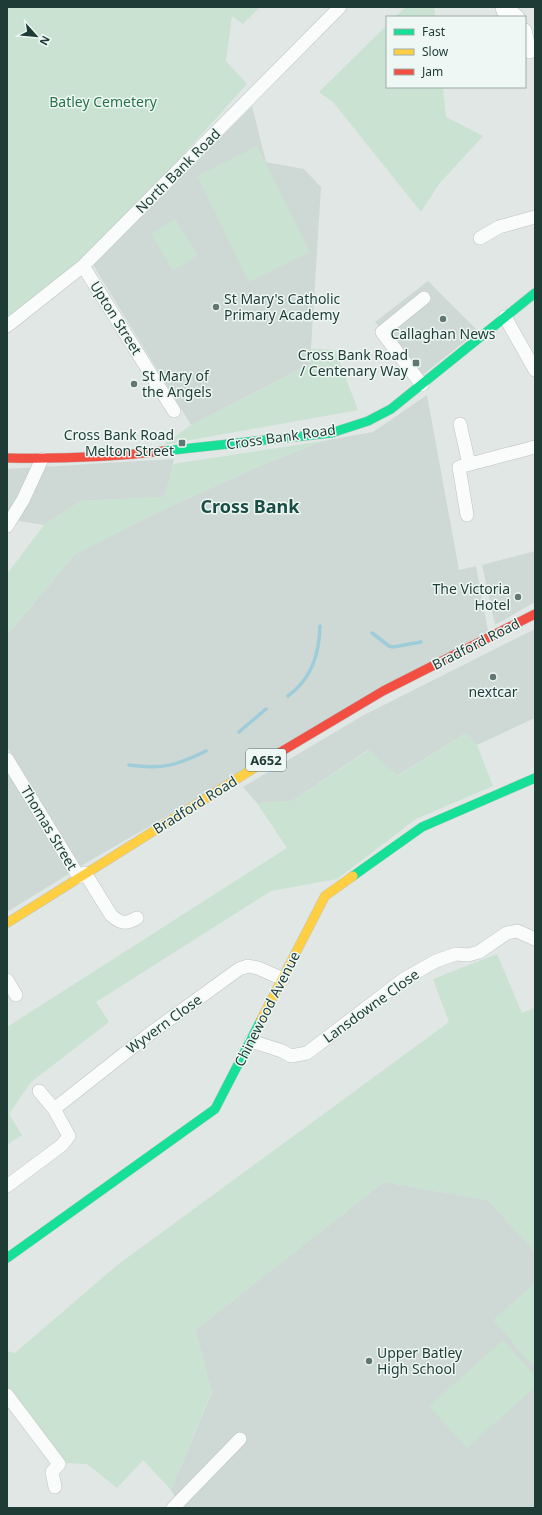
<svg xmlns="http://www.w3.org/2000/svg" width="542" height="1515" viewBox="0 0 542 1515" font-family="'Noto Sans',sans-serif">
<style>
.built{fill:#ced9d5}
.green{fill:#c9e2d2}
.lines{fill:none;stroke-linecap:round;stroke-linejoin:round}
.stream{stroke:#9eccd9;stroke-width:3.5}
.street-casing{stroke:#bec4c2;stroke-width:14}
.fast-casing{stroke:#bdc5c2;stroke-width:10}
.slow-casing{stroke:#bdc5c2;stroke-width:10}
.jam-casing{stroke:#bdc5c2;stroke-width:10}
.street{stroke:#fafbfb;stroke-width:13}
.fast{stroke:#16e098;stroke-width:9}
.slow{stroke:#ffcf43;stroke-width:9}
.jam{stroke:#f24e42;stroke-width:9}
.poi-dot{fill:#627773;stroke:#eef7f3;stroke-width:1.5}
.labels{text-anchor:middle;stroke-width:3;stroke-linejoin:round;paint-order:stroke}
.shield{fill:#eef7f3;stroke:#5c736e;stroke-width:1}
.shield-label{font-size:13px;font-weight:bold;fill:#1e3b35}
.park-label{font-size:14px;fill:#27744a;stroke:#eef7f3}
.street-label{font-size:14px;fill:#1e3b35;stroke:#eef7f3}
.poi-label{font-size:14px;fill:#1e3b35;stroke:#eef7f3;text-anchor:start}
.district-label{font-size:18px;font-weight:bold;fill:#1a4e45;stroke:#eef7f3}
</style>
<rect width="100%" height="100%" fill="#e1e7e5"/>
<!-- built -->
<path class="built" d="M 252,106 L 266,162 L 304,169 L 321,187 L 310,364 L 191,425 L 93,265 Z
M 428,281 L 478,331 L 421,376 L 375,322 Z
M 427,395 L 459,570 L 476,566 L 488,631 L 79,867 L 7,747 L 7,635 L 75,554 L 156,513 L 257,467 L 323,441 L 373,432 Z
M 174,459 L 165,497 L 81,501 L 44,525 L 7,519 L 7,469 Z
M 535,551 L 535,602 L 495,625 L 482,565 Z
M 535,629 L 535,718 L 477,745 L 466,733 L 397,776 L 368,750 L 292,801 L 257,803 L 243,787 L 362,716 Z
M 7,772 L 33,808 L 72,872 L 7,912 Z
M 384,1182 L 488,1200 L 535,1252 L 535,1508 L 181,1508 L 171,1490 L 212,1392 L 195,1330 Z"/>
<!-- green -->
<path class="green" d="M 7,7 L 260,7 L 243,24 L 232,16 L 226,61 L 247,84 L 83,266 L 7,326 Z
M 406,7 L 434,7 L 435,17 L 395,17 Z
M 387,25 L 387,87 L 443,87 L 446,117 L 483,136 L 439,184 L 421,212 L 333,102 L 319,92 Z
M 257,146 L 310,252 L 249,282 L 197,176 Z
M 175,219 L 198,255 L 173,271 L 151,234 Z
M 311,349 L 335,350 L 358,410 L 163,445 L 191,425 L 310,364 Z
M 323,441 L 257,467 L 156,513 L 75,554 L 7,635 L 7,574 L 44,525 L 81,501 L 164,497 L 173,464 Z
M 466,733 L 477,745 L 493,786 L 416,819 L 337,879 L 271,891 L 96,1002 L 109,1022 L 31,1082 L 9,1114 L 22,1135 L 7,1145 L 7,1027 L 287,848 L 257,803 L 292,801 L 369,750 L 398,776 Z
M 497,954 L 522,1013 L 535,1008 L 535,1252 L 488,1200 L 384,1182 L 195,1330 L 212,1391 L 171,1490 L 143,1460 L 117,1488 L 87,1464 L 66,1463 L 7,1390 L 7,1351 L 15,1353 L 116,1266 L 449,1022 L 433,979 Z
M 535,1283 L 535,1362 L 532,1365 L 493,1320 Z
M 503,1340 L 535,1376 L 535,1387 L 467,1448 L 429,1406 Z"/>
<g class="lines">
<!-- stream -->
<path class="stream" d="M 372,633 L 389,646 L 393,647 L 421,642
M 288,696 C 312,678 319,655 320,626
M 239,732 L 266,709
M 129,765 C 163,770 177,765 206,751"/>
<defs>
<path id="street" d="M 502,7 L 503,11 L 512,12 L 518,17
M 525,30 L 530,52
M 480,238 L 499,227 L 535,217
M 83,266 L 174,411
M 505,317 L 535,370
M 7,326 L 83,266 L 340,7
M 422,385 L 382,332 L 424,298
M 460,424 L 469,464
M 467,515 L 459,467 L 535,447
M 7,526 L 23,500 L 42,459
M 7,759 L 79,877
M 85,873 L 111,915 C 121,924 126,924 137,918
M 7,980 L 16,995
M 251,1041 L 282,1051 L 291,1056 L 307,1053 L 404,979 L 436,961 L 456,954 L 468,955 L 479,952 L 507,933 L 517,931 L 535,939
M 39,1091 L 54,1109
M 7,1186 L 62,1145 L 69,1136 L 54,1109 L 148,1035 L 239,969 L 248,966 L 258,968 L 283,979
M 7,1395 L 59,1464 L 52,1472 L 55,1487
M 173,1508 L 240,1439"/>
<path id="fast" d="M 164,451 L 331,433 L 368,421 L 391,409 L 535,293
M 353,876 L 422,827 L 535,778
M 7,1258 L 215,1109 L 261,1020"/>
<path id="slow" d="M 7,923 L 267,760
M 261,1020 L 325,896 L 353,876"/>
<path id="jam" d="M 7,458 C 59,459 112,457 164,451
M 267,760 L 383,691 L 535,614"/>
</defs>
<!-- street casing -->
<use href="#street" class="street-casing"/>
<!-- fast casing -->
<use href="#fast" class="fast-casing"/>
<!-- slow casing -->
<use href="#slow" class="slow-casing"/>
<!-- jam casing -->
<use href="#jam" class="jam-casing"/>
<!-- street -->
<use href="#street" class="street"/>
<!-- fast -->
<use href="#fast" class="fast"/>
<!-- slow -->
<use href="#slow" class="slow"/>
<!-- jam -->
<use href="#jam" class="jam"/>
</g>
<!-- markers -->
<g class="poi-dot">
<circle cx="216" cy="307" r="4"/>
<circle cx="443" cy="319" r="4"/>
<rect x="412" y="359" width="8" height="8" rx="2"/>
<circle cx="134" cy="384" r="4"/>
<rect x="178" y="439" width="8" height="8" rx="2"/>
<circle cx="518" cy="597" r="4"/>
<circle cx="493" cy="677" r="4"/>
<circle cx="369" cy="1361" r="4"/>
</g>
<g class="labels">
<!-- shield labels -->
<rect class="shield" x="246" y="749" width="40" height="22" rx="3"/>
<g class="shield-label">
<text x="266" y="765">A652</text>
</g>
<!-- park labels -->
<g class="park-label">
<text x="103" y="107">Batley Cemetery</text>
</g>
<!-- street labels -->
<g class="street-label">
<text transform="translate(178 171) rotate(-45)" y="5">North Bank Road</text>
<text transform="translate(116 318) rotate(58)" y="5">Upton Street</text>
<text transform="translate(281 437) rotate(-8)" y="5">Cross Bank Road</text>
<text transform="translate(476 644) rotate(-27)" y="5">Bradford Road</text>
<text transform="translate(195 805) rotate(-32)" y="5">Bradford Road</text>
<text transform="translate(49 828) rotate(59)" y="5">Thomas Street</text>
<text transform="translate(371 1006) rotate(-36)" y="5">Lansdowne Close</text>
<text transform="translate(267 1009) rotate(-63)" y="5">Chinewood Avenue</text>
<text transform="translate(164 1024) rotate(-36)" y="5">Wyvern Close</text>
</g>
<!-- poi labels -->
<g class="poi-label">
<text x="224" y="304">St Mary's Catholic<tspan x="224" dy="16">Primary Academy</tspan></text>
<text x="443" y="339" text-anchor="middle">Callaghan News</text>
<text x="408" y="360" text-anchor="end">Cross Bank Road<tspan x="408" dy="16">/ Centenary Way</tspan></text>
<text x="142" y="381">St Mary of<tspan x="142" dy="16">the Angels</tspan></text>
<text x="174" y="440" text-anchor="end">Cross Bank Road<tspan x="174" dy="16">Melton Street</tspan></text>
<text x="510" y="594" text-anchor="end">The Victoria<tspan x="510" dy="16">Hotel</tspan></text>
<text x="493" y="697" text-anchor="middle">nextcar</text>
<text x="377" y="1358">Upper Batley<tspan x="377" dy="16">High School</tspan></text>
</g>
<!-- district labels -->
<g class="district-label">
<text x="250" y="513">Cross Bank</text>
</g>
</g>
<!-- border -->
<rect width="542" height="1515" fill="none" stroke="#1e3b35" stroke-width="16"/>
<!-- legend -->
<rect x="386" y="16" width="140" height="72" fill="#eef7f3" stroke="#9baca7"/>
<rect x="394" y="29" width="20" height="6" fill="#16e098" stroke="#9baca7"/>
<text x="422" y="36" font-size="12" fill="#1e3b35">Fast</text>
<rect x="394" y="49" width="20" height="6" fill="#ffcf43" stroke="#9baca7"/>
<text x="422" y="56" font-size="12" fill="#1e3b35">Slow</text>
<rect x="394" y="69" width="20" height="6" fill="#f24e42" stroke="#9baca7"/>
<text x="422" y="76" font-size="12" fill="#1e3b35">Jam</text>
<!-- north arrow -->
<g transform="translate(36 36) rotate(117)" stroke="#eef7f3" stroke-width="3" paint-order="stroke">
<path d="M0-3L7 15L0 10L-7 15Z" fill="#1e3b35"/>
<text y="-6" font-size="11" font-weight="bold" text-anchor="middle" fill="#1e3b35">N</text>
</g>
</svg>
